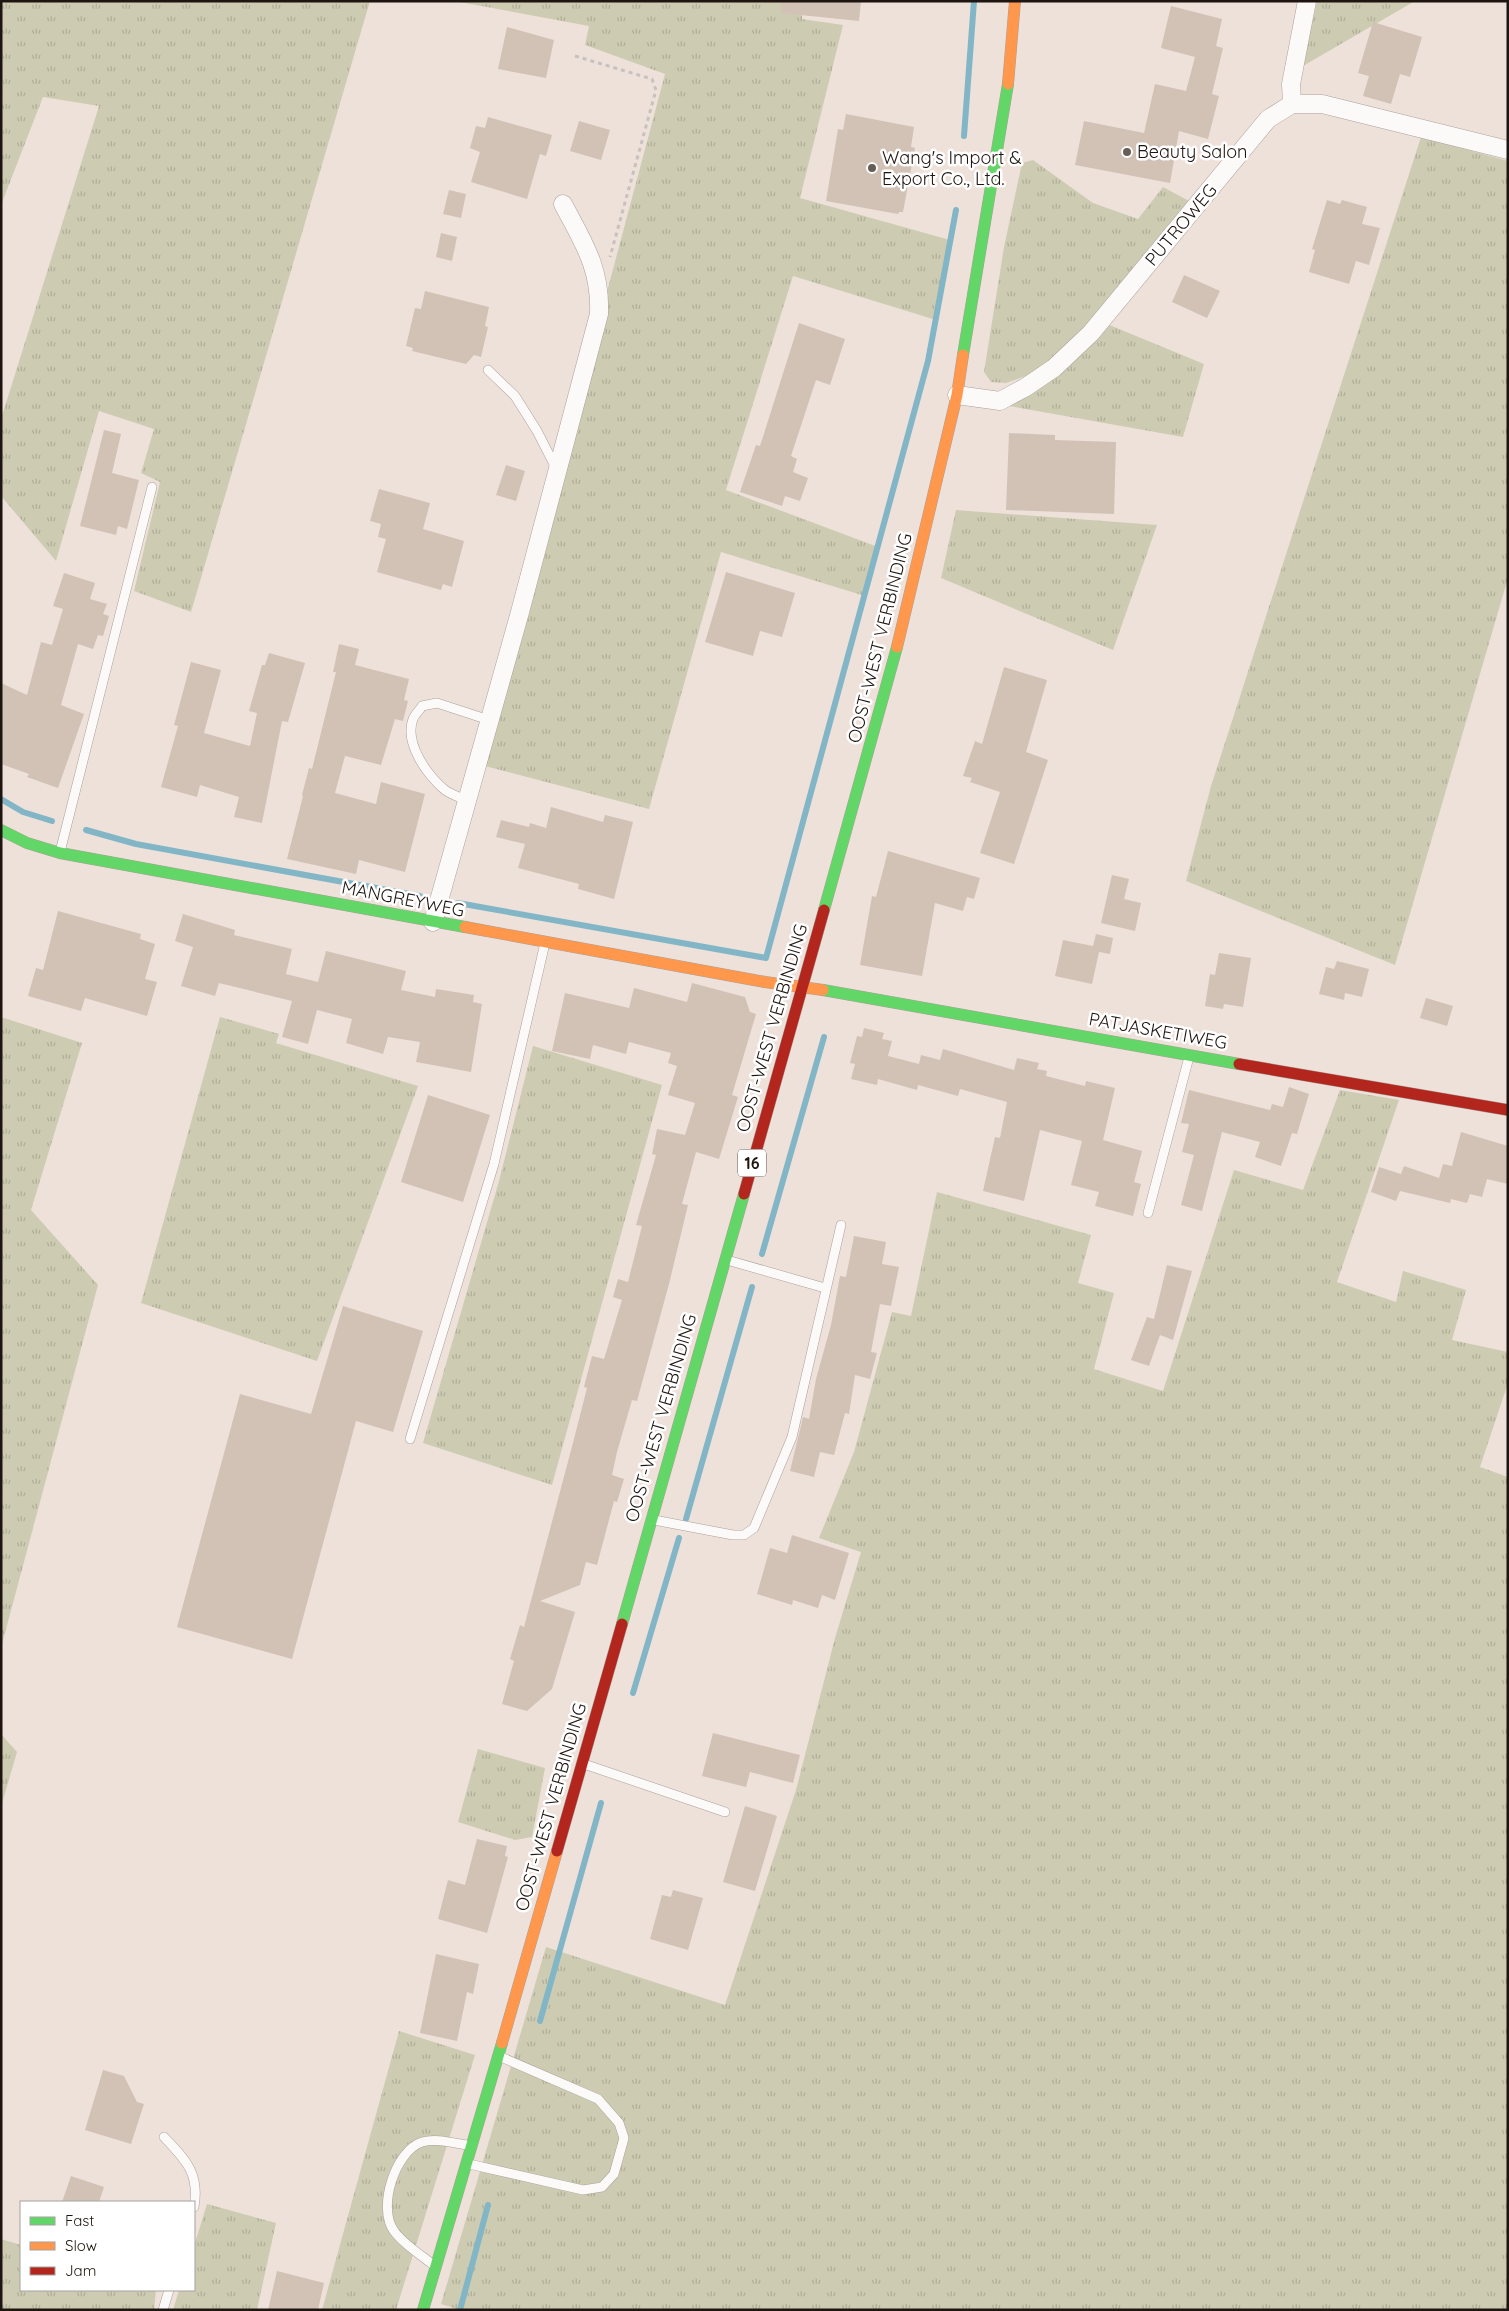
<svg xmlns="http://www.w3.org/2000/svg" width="1509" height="2311" viewBox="0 0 1509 2311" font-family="Quicksand,sans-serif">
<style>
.grass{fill:url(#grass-tufts)}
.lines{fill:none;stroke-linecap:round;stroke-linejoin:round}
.stream{stroke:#82b6c6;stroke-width:6}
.building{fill:#d1c2b5}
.lane-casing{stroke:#aaa09a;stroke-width:10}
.street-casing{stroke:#aaa09a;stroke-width:19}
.fast-casing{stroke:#aaa09a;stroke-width:12}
.slow-casing{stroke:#aaa09a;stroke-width:12}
.jam-casing{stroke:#aaa09a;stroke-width:12}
.path{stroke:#c7c2bf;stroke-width:3;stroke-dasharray:4 4;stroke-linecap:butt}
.lane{stroke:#fcfaf9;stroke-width:9}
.street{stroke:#fcfaf9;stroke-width:18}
.fast{stroke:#63d668;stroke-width:11}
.slow{stroke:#ff974d;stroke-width:11}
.jam{stroke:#b3261e;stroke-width:11}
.poi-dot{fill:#675c56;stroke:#fff;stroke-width:2}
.labels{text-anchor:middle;stroke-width:5;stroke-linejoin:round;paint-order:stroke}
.shield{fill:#fff;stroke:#625b58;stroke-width:1}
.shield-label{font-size:16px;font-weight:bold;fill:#1e1510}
.poi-label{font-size:18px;fill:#1e1510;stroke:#fff;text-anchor:start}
.street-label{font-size:18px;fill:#1e1510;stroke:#fff}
</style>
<defs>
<pattern id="grass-tufts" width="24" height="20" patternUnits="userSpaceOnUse" patternTransform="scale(1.25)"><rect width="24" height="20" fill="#cdccb2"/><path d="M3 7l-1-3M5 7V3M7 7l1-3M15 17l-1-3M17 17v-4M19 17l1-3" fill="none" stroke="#b0ae98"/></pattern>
</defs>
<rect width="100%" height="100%" fill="#eee1d9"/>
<!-- grass -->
<path class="grass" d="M 1,1 L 370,1 L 191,612 L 134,591 L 160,482 L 141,473 L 154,429 L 99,411 L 56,561 L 1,496 L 1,419 L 99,106 L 43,97 L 1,205 Z
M 454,1 L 803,1 L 802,19 L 843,25 L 800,198 L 950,240 L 936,320 L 793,276 L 726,490 L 878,547 L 865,596 L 721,552 L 649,809 L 481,765 L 665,74 L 585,45 L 589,26 Z
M 1317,1 L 1415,1 L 1303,66 Z
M 1421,137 L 1508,161 L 1508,578 L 1395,965 L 1186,881 L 1211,786 Z
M 1033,160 L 1093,203 L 1138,219 L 1163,187 L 1189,201 L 1085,329 L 1052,361 L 1026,376 L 1006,383 L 991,382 L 984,372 L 1004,247 L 1022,163 Z
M 1107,324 L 1204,364 L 1183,437 L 1004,405 Z
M 956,510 L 1157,525 L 1113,650 L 941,578 Z
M 1,1017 L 82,1043 L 31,1210 L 98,1285 L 1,1648 Z
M 220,1017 L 279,1034 L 276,1043 L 418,1086 L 317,1361 L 141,1303 Z
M 533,1046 L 662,1085 L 552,1485 L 423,1443 L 499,1181 Z
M 1340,1090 L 1399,1100 L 1337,1282 L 1396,1302 L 1403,1271 L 1466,1290 L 1452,1340 L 1508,1352 L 1508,1383 L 1480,1467 L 1508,1477 L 1508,2310 L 460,2310 L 441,2304 L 546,1947 L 725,2005 L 796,1790 L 835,1638 L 861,1552 L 819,1538 L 854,1452 L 892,1312 L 911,1316 L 937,1192 L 1091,1235 L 1078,1283 L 1114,1293 L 1094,1369 L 1163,1391 L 1234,1170 L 1303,1190 Z
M 1,1734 L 17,1752 L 1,1807 Z
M 478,1749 L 545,1768 L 532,1837 L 515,1840 L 458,1822 Z
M 399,2031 L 475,2055 L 396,2310 L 322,2310 Z
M 207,2204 L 276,2223 L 257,2310 L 173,2310 L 179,2290 L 194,2290 L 194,2246 Z
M 1,2239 L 21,2245 L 21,2290 L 156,2290 L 154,2310 L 1,2310 Z"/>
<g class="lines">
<!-- stream -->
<path class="stream" d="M 964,136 L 974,1
M 1,799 L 23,812 L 52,821
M 86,830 L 136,844 L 420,896
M 458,903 L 766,958 L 928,361 L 956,210
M 762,1254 L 824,1037
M 686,1519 L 752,1287
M 633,1693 L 679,1538
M 540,2021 L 601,1803
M 460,2310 L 488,2205"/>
</g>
<!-- building -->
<path class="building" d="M 782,1 L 861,1 L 859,21 L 781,13 Z
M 1171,6 L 1222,19 L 1216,46 L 1223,48 L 1212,94 L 1219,96 L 1208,139 L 1179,131 L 1170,183 L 1075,165 L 1084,121 L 1144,133 L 1155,84 L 1186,91 L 1195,57 L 1161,48 Z
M 1373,22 L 1422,37 L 1410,77 L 1400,74 L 1391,104 L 1363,96 L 1369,76 L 1358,73 Z
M 507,27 L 554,40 L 546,78 L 498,69 Z
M 846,114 L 914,127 L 911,147 L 915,148 L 903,212 L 899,212 L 898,214 L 826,201 L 838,129 L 843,130 Z
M 488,117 L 552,135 L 546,156 L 540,154 L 527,199 L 471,182 L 480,152 L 470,148 L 476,126 L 485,128 Z
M 579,121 L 610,130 L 601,160 L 570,151 Z
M 449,190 L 466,194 L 461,218 L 443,214 Z
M 1327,200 L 1340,204 L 1342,200 L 1367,207 L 1362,224 L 1380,228 L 1369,265 L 1356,261 L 1349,284 L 1309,272 L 1315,250 L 1312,249 Z
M 441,233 L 457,237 L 452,261 L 436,257 Z
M 1184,275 L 1220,291 L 1207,318 L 1172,302 Z
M 425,291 L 489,307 L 485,326 L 488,327 L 481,357 L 474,355 L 466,364 L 412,351 L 413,348 L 406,346 L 415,308 L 421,309 Z
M 799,323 L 845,339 L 830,385 L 816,380 L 791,456 L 797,459 L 793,472 L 808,478 L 800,501 L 785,496 L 782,506 L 740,492 L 756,445 L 760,446 Z
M 104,430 L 121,434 L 112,473 L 139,480 L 127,529 L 118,526 L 116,535 L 80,526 Z
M 1009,433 L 1055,435 L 1055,440 L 1116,442 L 1114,514 L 1006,510 Z
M 506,465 L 525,471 L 516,501 L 496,495 Z
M 379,489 L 430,503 L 423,529 L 464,541 L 452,587 L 443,584 L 441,590 L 377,572 L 386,539 L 378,537 L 381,524 L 370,521 Z
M 726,572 L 795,593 L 782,637 L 760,631 L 753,656 L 705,642 Z
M 64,573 L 95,583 L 90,599 L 107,604 L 103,614 L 109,616 L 103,636 L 98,635 L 93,649 L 78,644 L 61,705 L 84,714 L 58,788 L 27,777 L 29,774 L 1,764 L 1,683 L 27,695 L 41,642 L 52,645 L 63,609 L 53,606 Z
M 339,644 L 359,649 L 355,665 L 409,679 L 404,700 L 408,701 L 403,721 L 395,719 L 381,765 L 345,756 L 335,793 L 376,804 L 381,782 L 425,794 L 405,872 L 359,860 L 356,874 L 287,859 L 303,796 L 302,795 L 309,768 L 312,769 L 336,672 L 333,672 Z
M 269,653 L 305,663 L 288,722 L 282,721 L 262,823 L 234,817 L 239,797 L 200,785 L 197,797 L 161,787 L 178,726 L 174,725 L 191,662 L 221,670 L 204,733 L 250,746 L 257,713 L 249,711 L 262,665 L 265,665 Z
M 1004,667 L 1047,680 L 1026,752 L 1048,760 L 1014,864 L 980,853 L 1000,792 L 970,782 L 972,778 L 963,776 L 975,741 L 982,744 Z
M 551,807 L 603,822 L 605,815 L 633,822 L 614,899 L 578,889 L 579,884 L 518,868 L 525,844 L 496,837 L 501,820 L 529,827 L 530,823 L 546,828 Z
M 888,851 L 980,878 L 974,899 L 967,897 L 963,911 L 935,903 L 922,976 L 860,965 L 872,896 L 876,897 Z
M 1112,875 L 1129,879 L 1124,899 L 1141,903 L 1135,931 L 1101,923 Z
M 58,911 L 141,934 L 140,939 L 155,944 L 145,979 L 157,982 L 147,1016 L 85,998 L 81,1011 L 28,996 L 36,968 L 43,970 Z
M 183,914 L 235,930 L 234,935 L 292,949 L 286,974 L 318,982 L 326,951 L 406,971 L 401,990 L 435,997 L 436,989 L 474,995 L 473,1002 L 482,1004 L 471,1072 L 416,1062 L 420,1042 L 388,1037 L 383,1054 L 346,1043 L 352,1019 L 317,1010 L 308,1044 L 282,1037 L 292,1001 L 219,983 L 215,996 L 181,986 L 193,947 L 175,941 Z
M 1096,934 L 1113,938 L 1110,954 L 1099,952 L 1092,984 L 1055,976 L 1063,940 L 1093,946 Z
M 1219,953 L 1251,958 L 1243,1007 L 1224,1004 L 1223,1009 L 1205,1006 L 1210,974 L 1215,975 Z
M 1337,961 L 1369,969 L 1362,997 L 1345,993 L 1344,1000 L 1319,994 L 1326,967 L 1334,969 Z
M 692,983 L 745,997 L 750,1012 L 756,1014 L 732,1095 L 738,1097 L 719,1159 L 696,1152 L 682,1204 L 688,1205 L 669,1284 L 637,1401 L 632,1400 L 617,1452 L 612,1475 L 624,1479 L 617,1502 L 614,1501 L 597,1565 L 586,1562 L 580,1585 L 540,1601 L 575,1612 L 552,1689 L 527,1711 L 502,1704 L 514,1661 L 510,1659 L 520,1625 L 524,1627 L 574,1439 L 587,1388 L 584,1387 L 592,1356 L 604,1359 L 622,1300 L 613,1297 L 618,1279 L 628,1282 L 642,1226 L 636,1225 L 656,1155 L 652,1154 L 657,1129 L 685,1135 L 695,1103 L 668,1095 L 677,1066 L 668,1063 L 671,1053 L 629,1042 L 626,1054 L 593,1045 L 590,1059 L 552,1051 L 565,993 L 629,1008 L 634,988 L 687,1002 Z
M 1426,998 L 1453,1006 L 1447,1026 L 1420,1018 Z
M 864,1028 L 884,1033 L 882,1039 L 892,1041 L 888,1056 L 919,1064 L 921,1055 L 940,1060 L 943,1049 L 1014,1070 L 1017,1058 L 1039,1063 L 1037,1069 L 1047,1071 L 1046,1076 L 1085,1086 L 1086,1081 L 1115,1088 L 1103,1140 L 1142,1151 L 1134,1182 L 1141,1184 L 1133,1216 L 1095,1206 L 1099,1192 L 1071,1185 L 1082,1141 L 1040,1130 L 1024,1201 L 983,1191 L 995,1137 L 1000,1138 L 1007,1102 L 960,1089 L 958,1096 L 918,1085 L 917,1090 L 878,1079 L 877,1085 L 851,1079 L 855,1064 L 850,1063 L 857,1036 L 862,1037 Z
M 1289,1087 L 1309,1094 L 1297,1134 L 1292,1133 L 1281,1166 L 1255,1157 L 1260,1142 L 1222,1132 L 1202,1211 L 1181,1205 L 1194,1155 L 1182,1152 L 1189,1124 L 1181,1123 L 1189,1090 L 1270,1110 L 1272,1104 L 1283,1107 Z
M 428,1095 L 490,1115 L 463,1202 L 401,1182 Z
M 1461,1132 L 1508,1146 L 1508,1184 L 1487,1179 L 1482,1197 L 1470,1194 L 1467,1203 L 1451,1199 L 1450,1203 L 1400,1191 L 1396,1201 L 1371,1192 L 1379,1167 L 1401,1174 L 1404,1166 L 1439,1178 L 1443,1164 L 1452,1166 Z
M 854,1236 L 886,1242 L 882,1264 L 899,1267 L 891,1306 L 880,1304 L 871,1352 L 877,1353 L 870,1379 L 855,1375 L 849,1414 L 845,1413 L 834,1455 L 820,1452 L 814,1477 L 790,1471 L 803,1417 L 809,1419 L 816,1379 L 831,1325 L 840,1276 L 846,1277 Z
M 1167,1265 L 1192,1271 L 1173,1340 L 1160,1335 L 1149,1366 L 1131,1360 L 1147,1317 L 1154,1319 Z
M 343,1306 L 423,1331 L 393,1432 L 356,1421 L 292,1659 L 177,1627 L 240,1394 L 311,1414 Z
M 792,1535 L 849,1553 L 835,1600 L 822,1595 L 818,1608 L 793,1600 L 792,1605 L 757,1594 L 770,1548 L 787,1553 Z
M 713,1733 L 800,1755 L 793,1783 L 750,1772 L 746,1787 L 702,1776 Z
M 745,1806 L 777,1816 L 755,1891 L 723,1882 Z
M 477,1839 L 507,1846 L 505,1856 L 508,1857 L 487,1933 L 438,1919 L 448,1880 L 465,1885 Z
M 673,1890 L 703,1898 L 688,1950 L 650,1939 L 662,1895 L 671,1897 Z
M 436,1954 L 479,1964 L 473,1994 L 467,1992 L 457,2041 L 420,2033 Z
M 103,2070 L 124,2076 L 137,2102 L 144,2104 L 131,2144 L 85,2130 Z
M 71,2176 L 104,2187 L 99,2202 L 62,2202 Z
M 277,2271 L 324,2283 L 318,2310 L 268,2310 Z"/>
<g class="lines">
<defs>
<path id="lane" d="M 488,370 L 515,396 L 537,431 L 557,470
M 466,800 C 459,797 450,794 445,790 C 427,775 404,743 413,719 C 415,714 420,710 422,706 L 437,703 L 489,720
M 60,852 L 152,487
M 1148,1213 L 1189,1057
M 727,1260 L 825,1288
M 410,1439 L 494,1164 L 545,943
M 654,1520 L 733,1535 L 744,1535 L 754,1528 L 792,1437 L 841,1225
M 584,1764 L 725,1812
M 164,2137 C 186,2160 200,2174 194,2207
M 469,2164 L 583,2190 L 602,2187 L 614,2174 L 624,2138 L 619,2123 L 598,2099 L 501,2057
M 432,2264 C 420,2254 403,2244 394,2231 C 377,2208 395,2151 422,2142 C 436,2138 453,2143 467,2145
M 163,2310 L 169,2290"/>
<path id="street" d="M 1292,104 L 1291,84 L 1307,1
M 957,395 L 1000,401 L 1026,387 L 1054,368 L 1091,333 L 1268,119 L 1292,104 L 1322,104 L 1508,150
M 433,922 L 520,612 L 599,314 C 601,268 583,242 563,204"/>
<path id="fast" d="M 963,355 L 1008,84
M 1,830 L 27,843 L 60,853 L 465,927
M 824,910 L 897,647
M 823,990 L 1239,1064
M 622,1624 L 744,1194
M 423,2310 L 502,2043"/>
<path id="slow" d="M 1008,84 L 1015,1
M 897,647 L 957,395 L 963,355
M 465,927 L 765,982 L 823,990
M 502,2043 L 557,1851"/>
<path id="jam" d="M 1239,1064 L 1508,1110
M 744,1194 L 824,910
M 557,1851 L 622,1624"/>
</defs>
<!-- lane casing -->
<use href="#lane" class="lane-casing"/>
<!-- street casing -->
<use href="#street" class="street-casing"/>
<!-- fast casing -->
<use href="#fast" class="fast-casing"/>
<!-- slow casing -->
<use href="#slow" class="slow-casing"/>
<!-- jam casing -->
<use href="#jam" class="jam-casing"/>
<!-- path -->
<path class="path" d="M 575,56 L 652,79 L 656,90 L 610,257"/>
<!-- lane -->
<use href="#lane" class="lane"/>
<!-- street -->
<use href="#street" class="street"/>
<!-- fast -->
<use href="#fast" class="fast"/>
<!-- slow -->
<use href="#slow" class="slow"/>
<!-- jam -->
<use href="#jam" class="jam"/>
</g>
<!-- markers -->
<g class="poi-dot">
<circle cx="1127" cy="152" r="5"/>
<circle cx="872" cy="168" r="5"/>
</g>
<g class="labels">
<!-- shield labels -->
<rect class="shield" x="738" y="1149.5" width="28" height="27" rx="4"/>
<g class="shield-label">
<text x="752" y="1169">16</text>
</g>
<!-- poi labels -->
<g class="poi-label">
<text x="1137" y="158">Beauty Salon</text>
<text x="882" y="164">Wang's Import &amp;<tspan x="882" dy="21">Export Co., Ltd.</tspan></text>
</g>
<!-- street labels -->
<g class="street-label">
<text transform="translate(1181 225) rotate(-50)" y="6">PUTROWEG</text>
<text transform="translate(880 638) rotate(-76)" y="6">OOST-WEST VERBINDING</text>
<text transform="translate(403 899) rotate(11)" y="6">MANGREYWEG</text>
<text transform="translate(772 1028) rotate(-74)" y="6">OOST-WEST VERBINDING</text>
<text transform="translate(1158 1031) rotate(10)" y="6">PATJASKETIWEG</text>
<text transform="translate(661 1418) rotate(-74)" y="6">OOST-WEST VERBINDING</text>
<text transform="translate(551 1807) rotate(-74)" y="6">OOST-WEST VERBINDING</text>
</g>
</g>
<!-- border -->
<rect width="1509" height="2311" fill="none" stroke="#1e1510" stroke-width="5"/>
<!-- legend -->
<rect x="20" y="2201" width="175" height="90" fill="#ffffff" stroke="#a5a19f"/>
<rect x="30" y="2217" width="25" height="8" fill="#63d668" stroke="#a5a19f"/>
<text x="65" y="2226" font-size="15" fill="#1e1510">Fast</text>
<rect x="30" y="2242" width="25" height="8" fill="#ff974d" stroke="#a5a19f"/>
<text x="65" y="2251" font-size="15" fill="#1e1510">Slow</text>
<rect x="30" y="2267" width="25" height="8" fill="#b3261e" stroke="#a5a19f"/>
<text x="65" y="2276" font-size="15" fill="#1e1510">Jam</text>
</svg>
